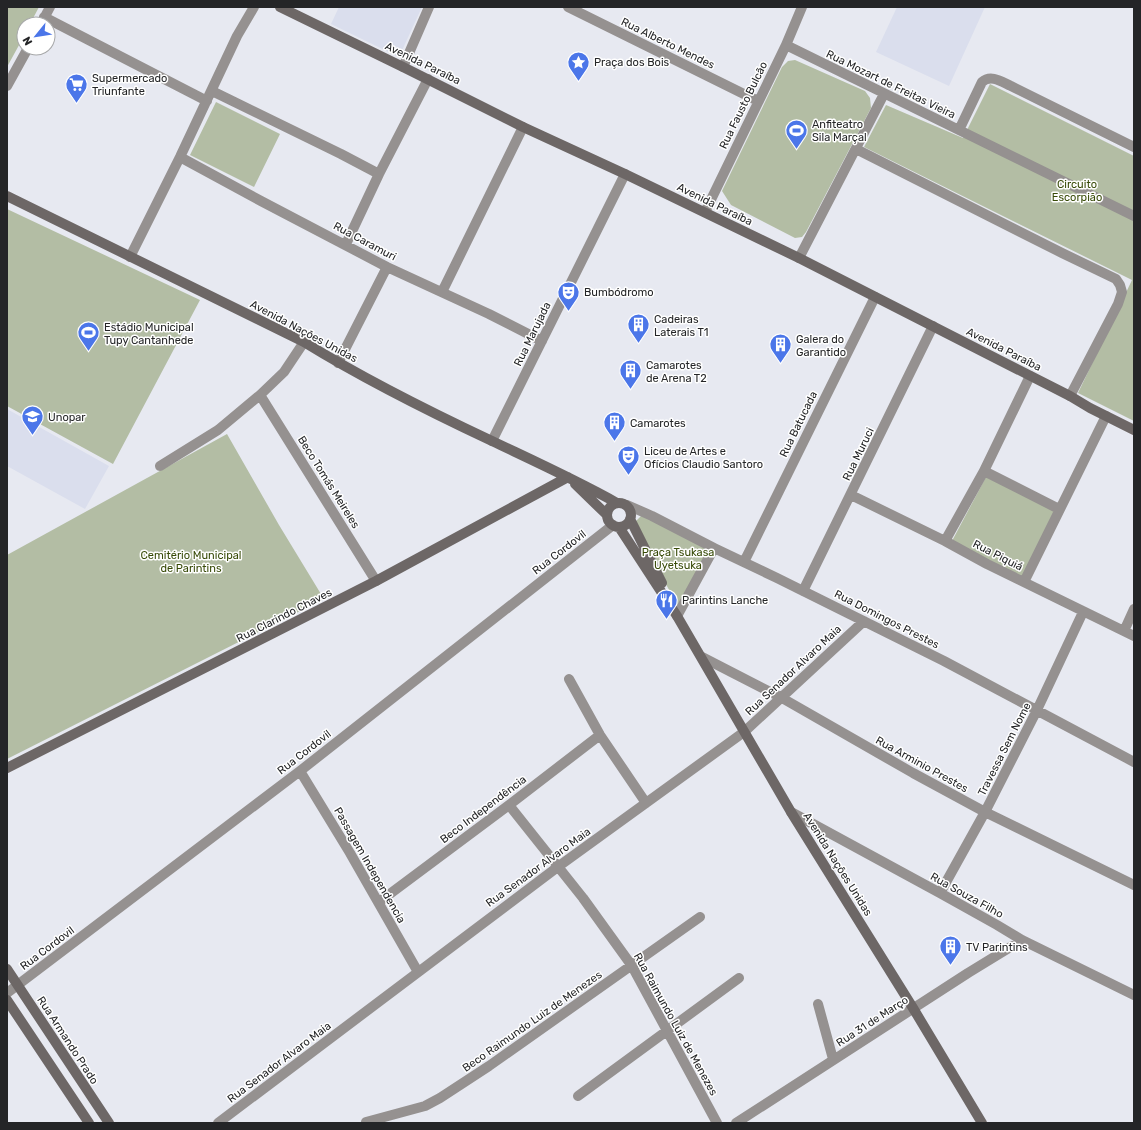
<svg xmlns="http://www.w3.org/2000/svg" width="1141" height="1130" viewBox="0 0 1141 1130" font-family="Rubik,sans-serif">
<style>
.built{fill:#dadeed}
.green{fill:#b3bda4}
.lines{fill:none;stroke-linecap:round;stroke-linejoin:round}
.street{stroke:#959190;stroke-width:10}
.secondary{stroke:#6d6766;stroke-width:10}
.labels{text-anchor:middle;stroke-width:3;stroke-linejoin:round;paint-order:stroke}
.street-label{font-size:11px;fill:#242527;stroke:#fff}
.poi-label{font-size:11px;fill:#242527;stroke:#fff;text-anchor:start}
.park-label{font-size:11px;fill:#374a07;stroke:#fff}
</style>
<rect width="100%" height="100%" fill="#e7e9f1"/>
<!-- built -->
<path class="built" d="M 339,7 L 422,7 L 399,57 L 331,24 Z
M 897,7 L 985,7 L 949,86 L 876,52 Z
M 7,409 L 109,466 L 85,509 L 7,466 Z"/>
<!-- green -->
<path class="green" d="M 7,7 L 39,7 L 30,24 L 24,24 L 24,36 L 7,67 Z
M 795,60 L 865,91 L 870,98 L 871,108 L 806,232 L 802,237 L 795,238 L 731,205 L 722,191 L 782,67 L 788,61 Z
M 990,84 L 1134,156 L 1134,421 L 1078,393 L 1132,280 L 864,147 L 886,105 L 963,138 Z
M 216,102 L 280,134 L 254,187 L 190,155 Z
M 7,209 L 200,300 L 113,464 L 7,406 Z
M 227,434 L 279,525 L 324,599 L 7,759 L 7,555 Z
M 986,477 L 1056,510 L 1022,577 L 952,541 Z
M 642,515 L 710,549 L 678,607 L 636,527 L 636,521 Z"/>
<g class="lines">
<!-- street -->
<path class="street" d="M 568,7 L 758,101
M 44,17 L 207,101
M 41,24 L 50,7
M 786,45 L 1134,216
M 403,67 L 429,7
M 7,86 L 28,48
M 212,91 L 341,154 L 379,174
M 959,130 L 982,82 C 991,74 1002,82 1011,86 L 1134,147
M 856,149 L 1062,253 L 1116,279 L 1120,285 L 1122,292 L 1118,304 L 1070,396
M 180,157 L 261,201 L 387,267 L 489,314 L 542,341
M 705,212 L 786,45 L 802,7
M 346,244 L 379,174 L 428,79
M 130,257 L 180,157 L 237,36 L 254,7
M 799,258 L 884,94
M 442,292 L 523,127
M 338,363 L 387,267
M 260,395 L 376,581
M 492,441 L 625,174
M 160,466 L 218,430 L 260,395 L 284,372 L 304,342
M 984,471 L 1059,509
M 851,495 L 945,541 L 987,564 L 1134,636
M 627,505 L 652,516 L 714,548 L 777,578 L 944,661 L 1134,762
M 945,541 L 984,471 L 1030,376
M 744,562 L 875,297
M 1024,582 L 1106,416
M 803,591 L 933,326
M 677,616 L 714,548
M 1124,631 L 1134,609
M 702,657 L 782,698 L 913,773 L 985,812 L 1134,885
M 569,679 L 600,735 L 646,803
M 300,771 L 350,853 L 418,972
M 509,805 L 583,898 L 632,966 L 717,1123
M 791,812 L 940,893 L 997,925 L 1022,940 L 1134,995
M 940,893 L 985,812 L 1037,710 L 1083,612
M 379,902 L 509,805 L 600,735
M 7,993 L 300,771 L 613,525
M 818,1004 L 833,1059
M 578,1096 L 739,978
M 366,1122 L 425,1106 L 440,1098 L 489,1066 L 700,917
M 218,1123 L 559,866 L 744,732 L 864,621
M 736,1123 L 968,973 L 1022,940"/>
<!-- secondary -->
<path class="secondary" d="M 280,7 L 403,67 L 523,127 L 625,174 L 799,258 L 1070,396 L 1090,408 L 1134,430
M 7,196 L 304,342 C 364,379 428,411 492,441 C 534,461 576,480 617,503
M 575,484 L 607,515
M607 515a12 12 0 1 1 24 0a12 12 0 1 1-24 0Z
M 630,519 L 662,583
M 619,527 L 677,616 L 791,812 L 913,1008 L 982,1123
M 7,768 L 376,581 L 568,477
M 7,969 L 109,1123
M 7,1000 L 89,1123"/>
</g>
<!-- icons -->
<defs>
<symbol id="sight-pin" viewBox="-11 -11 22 30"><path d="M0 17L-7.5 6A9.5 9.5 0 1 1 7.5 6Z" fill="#4b76e9" stroke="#fff"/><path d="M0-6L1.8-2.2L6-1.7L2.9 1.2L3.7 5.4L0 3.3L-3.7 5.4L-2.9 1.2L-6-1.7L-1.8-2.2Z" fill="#fff"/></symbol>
<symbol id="supermarket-pin" viewBox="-11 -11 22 30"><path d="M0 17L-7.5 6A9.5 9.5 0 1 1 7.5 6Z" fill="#4b76e9" stroke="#fff"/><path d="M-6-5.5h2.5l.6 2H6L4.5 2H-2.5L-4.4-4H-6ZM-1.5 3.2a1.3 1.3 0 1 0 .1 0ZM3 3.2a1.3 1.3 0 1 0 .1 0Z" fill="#fff"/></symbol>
<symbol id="stadium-pin" viewBox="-11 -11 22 30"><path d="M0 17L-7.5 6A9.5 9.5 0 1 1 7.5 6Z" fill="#4b76e9" stroke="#fff"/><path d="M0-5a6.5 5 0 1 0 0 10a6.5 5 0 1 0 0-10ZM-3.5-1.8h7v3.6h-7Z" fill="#fff"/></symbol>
<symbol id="theatre-pin" viewBox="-11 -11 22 30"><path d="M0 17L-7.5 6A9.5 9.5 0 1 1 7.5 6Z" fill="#4b76e9" stroke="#fff"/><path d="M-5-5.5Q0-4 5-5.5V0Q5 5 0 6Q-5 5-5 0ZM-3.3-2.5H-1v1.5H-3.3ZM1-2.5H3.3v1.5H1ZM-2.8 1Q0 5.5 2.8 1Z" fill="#fff"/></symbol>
<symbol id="building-pin" viewBox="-11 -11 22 30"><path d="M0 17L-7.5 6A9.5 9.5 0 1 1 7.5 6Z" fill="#4b76e9" stroke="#fff"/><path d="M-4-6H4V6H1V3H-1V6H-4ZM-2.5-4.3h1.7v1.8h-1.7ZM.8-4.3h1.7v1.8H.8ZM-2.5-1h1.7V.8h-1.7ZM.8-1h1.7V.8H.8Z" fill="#fff"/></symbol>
<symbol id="university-pin" viewBox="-11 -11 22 30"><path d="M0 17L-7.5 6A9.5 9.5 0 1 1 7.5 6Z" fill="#4b76e9" stroke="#fff"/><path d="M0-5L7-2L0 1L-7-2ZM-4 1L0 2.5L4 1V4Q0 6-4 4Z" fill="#fff"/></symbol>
<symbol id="restaurant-pin" viewBox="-11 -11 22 30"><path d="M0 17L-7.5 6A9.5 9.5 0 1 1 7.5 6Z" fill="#4b76e9" stroke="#fff"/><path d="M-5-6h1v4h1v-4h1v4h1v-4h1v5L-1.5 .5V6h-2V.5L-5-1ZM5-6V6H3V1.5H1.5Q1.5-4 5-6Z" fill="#fff"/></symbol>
</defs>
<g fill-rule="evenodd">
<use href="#sight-pin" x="566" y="50" width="25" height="34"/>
<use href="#supermarket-pin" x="64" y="72" width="25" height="34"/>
<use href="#stadium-pin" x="784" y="118" width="25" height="34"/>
<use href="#theatre-pin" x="556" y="280" width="25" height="34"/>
<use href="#building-pin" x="626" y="312" width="25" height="34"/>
<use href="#stadium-pin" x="76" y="320" width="25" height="34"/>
<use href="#building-pin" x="768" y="332" width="25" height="34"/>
<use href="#building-pin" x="618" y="358" width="25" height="34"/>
<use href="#university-pin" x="20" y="404" width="25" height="34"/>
<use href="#building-pin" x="602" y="410" width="25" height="34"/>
<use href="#theatre-pin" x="616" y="444" width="25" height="34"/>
<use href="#restaurant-pin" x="654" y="588" width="25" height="34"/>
<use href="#building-pin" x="938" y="934" width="25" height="34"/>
</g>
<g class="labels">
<!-- street labels -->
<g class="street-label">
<text transform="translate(668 43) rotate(26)" y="4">Rua Alberto Mendes</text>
<text transform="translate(423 63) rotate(26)" y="4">Avenida Paraíba</text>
<text transform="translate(891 84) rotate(26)" y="4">Rua Mozart de Freitas Vieira</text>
<text transform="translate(743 105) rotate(-64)" y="4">Rua Fausto Bulcão</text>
<text transform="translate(715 204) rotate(26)" y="4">Avenida Paraíba</text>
<text transform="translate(365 241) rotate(28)" y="4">Rua Caramuri</text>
<text transform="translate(304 331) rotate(28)" y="4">Avenida Nações Unidas</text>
<text transform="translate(532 334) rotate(-64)" y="4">Rua Marujada</text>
<text transform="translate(1004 349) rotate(27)" y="4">Avenida Paraíba</text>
<text transform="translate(798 424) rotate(-64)" y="4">Rua Batucada</text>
<text transform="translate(858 454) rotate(-64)" y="4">Rua Muruci</text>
<text transform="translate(329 482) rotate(58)" y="4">Beco Tomás Meireles</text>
<text transform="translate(559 552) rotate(-38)" y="4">Rua Cordovil</text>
<text transform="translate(998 555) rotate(27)" y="4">Rua Piquiá</text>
<text transform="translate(284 615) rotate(-27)" y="4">Rua Clarindo Chaves</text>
<text transform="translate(887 619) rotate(27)" y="4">Rua Domingos Prestes</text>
<text transform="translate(793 670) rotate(-43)" y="4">Rua Senador Alvaro Maia</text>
<text transform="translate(1004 749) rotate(-63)" y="4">Travessa Sem Nome</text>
<text transform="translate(304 752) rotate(-38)" y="4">Rua Cordovil</text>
<text transform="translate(922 764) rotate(29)" y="4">Rua Arminio Prestes</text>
<text transform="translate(483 809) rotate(-37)" y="4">Beco Independência</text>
<text transform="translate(838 864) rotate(58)" y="4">Avenida Nações Unidas</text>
<text transform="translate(370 865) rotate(60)" y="4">Passagem Independencia</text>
<text transform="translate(538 867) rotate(-36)" y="4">Rua Senador Alvaro Maia</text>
<text transform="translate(967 895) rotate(29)" y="4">Rua Souza Filho</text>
<text transform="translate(47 948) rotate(-37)" y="4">Rua Cordovil</text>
<text transform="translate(532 1021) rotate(-35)" y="4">Beco Raimundo Luiz de Menezes</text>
<text transform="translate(872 1021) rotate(-33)" y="4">Rua 31 de Março</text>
<text transform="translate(676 1024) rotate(61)" y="4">Rua Raimundo Luiz de Menezes</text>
<text transform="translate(68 1040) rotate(57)" y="4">Rua Armando Prado</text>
<text transform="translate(279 1062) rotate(-37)" y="4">Rua Senador Alvaro Maia</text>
</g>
<!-- poi labels -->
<g class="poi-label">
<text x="594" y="66">Praça dos Bois</text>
<text x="92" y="82">Supermercado<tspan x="92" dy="13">Triunfante</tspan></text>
<text x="812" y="128">Anfiteatro<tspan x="812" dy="13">Sila Marçal</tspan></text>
<text x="584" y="296">Bumbódromo</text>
<text x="654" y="323">Cadeiras<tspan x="654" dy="13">Laterais T1</tspan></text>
<text x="104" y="331">Estádio Municipal<tspan x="104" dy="13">Tupy Cantanhede</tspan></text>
<text x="796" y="343">Galera do<tspan x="796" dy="13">Garantido</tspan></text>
<text x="646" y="369">Camarotes<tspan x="646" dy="13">de Arena T2</tspan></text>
<text x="48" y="421">Unopar</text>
<text x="630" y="427">Camarotes</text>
<text x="644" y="455">Liceu de Artes e<tspan x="644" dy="13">Ofícios Claudio Santoro</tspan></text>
<text x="682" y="604">Parintins Lanche</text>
<text x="966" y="951">TV Parintins</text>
</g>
<!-- park labels -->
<g class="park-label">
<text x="1077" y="188">Circuito<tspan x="1077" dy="13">Escorpião</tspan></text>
<text x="678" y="556">Praça Tsukasa<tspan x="678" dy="13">Uyetsuka</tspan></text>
<text x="191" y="559">Cemitério Municipal<tspan x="191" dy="13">de Parintins</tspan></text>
</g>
</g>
<!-- border -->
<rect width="1141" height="1130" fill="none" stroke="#242527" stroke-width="16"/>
<!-- north arrow -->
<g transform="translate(36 36) rotate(240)"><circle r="19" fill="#ffffff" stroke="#a7a8a9"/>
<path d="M0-3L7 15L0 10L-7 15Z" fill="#4b76e9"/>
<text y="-6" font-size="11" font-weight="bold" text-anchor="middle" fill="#242527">N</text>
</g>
</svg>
